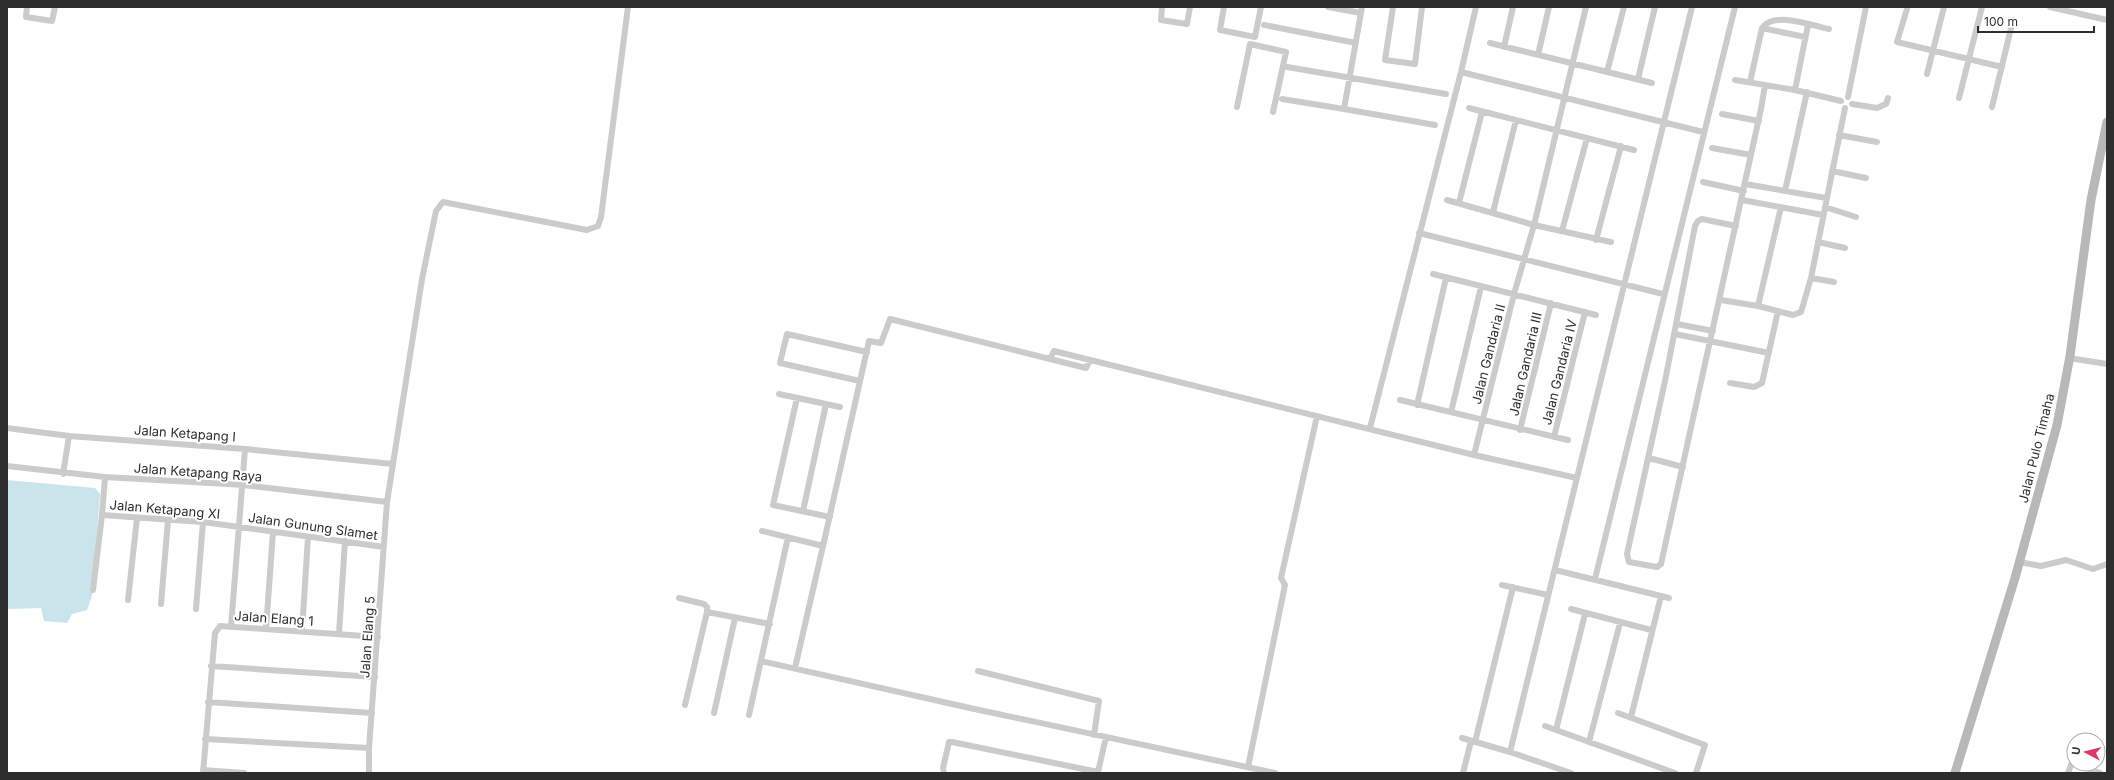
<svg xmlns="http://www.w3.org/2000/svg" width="2114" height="780" viewBox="0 0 2114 780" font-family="Inter,sans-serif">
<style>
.water{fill:#c9e4ea}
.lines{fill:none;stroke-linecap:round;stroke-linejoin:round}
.street{stroke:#cbcbcb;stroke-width:6}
.secondary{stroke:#b8b8b8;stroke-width:9}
.labels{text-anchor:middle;stroke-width:4;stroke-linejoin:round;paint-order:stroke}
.street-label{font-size:13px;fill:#2e2e2e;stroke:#fff}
</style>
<rect width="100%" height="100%" fill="#fff"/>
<!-- water -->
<path class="water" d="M 7,480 L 95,488 L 100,494 L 92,596 L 87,610 L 72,614 L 67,623 L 44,621 L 41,608 L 7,609 Z"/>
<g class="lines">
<!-- street -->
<path class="street" d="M 27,7 L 26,17 L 52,21 L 55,7
M 1162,7 L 1161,20 L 1187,24 L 1190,7
M 1224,7 L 1220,30 L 1255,37 L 1261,7
M 1328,7 L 1361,13
M 1362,7 L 1344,109 L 1435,125
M 1393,7 L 1385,60 L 1415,64 L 1422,7
M 2050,7 L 2107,20
M 1907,9 L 1897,42 L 2002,67
M 1264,25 L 1356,43
M 1805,37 L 1762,28 C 1774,11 1811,25 1829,29
M 1490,43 L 1652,83
M 1504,47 L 1513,7
M 1538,55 L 1549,7
M 1287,67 L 1446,94
M 1461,72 L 1703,132
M 1607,72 L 1624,7
M 1927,74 L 1944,7
M 1638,79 L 1655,7
M 1735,80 L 1795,90 L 1841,101
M 1750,82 L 1762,28
M 1795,90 L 1808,25
M 1848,97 L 1866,7
M 1959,98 L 1982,7
M 1282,99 L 1344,109
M 1852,104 L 1877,108 L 1886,104 L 1888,98
M 1237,107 L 1250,44 L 1286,52 L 1273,112
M 1992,107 L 2013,20
M 1469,108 L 1634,150
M 1722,114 L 1759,121
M 1839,135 L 1877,142
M 1712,148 L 1751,155
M 1832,171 L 1866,178
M 1703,182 L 1744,191
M 1745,184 L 1826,198
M 1785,191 L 1807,92
M 1447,200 L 1534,225 L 1611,242
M 1742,200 L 1823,215
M 1459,203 L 1482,112
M 1825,207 L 1856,217
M 1493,212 L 1516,120
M 1736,226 L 1702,219 L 1698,221 L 1695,226 L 1665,381 L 1627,554 L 1629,562 L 1657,567 L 1661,564 L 1761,109 L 1765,85
M 1562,231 L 1587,138
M 1419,233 L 1663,294
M 1596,240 L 1621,146
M 1818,242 L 1845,248
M 1433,274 L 1596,315
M 1811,278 L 1834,282
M 1721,300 L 1758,306 L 1793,315 L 1801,312 L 1811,278 L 1845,108
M 1758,306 L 1781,207
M 1677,324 L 1713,331
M 1675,334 L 1769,353
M 2069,358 L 2107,364
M 1050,359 L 1086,368 L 1090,360
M 860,381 L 780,363 L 787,334 L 867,352
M 1730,383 L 1754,387 L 1762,383 L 1778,311
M 779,394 L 840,407
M 797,398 L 773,505 L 830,517
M 1400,400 L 1568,440
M 1417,405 L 1446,278
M 1451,412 L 1481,287
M 7,428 L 69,436 L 245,449 L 393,464
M 1370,428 L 1461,72 L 1476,7
M 1520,430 L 1551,303
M 1554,437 L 1585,312
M 1474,455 L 1514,294 L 1534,225 L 1586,7
M 1649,458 L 1683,467
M 7,466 L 105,477 L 244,485 L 387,502
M 63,474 L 69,436
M 105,477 L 102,515 L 203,522 L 384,547
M 803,511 L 826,404
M 762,531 L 823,546 L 795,668
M 823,546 L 869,341 L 881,343 L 890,319 L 1050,359 L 1054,351 L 1474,455 L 1577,478
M 2019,562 L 2041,566 L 2066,560 L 2093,569 L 2107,564
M 1555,570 L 1661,596 L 1631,717
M 1595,579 L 1735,7
M 1502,585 L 1548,595
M 93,590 L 102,515
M 1661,596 L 1669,598
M 679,598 L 704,604 L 707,607 L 707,612 L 770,624
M 128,600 L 137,518
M 161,604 L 168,520
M 196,609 L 203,522
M 1571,609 L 1651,630
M 231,627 L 245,449
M 266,629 L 273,532
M 302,631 L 308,537
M 339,634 L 345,541
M 761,661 L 970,708 L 1275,773
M 211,666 L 375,677
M 978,671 L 1099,701 L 1094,735
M 208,702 L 372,713
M 685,705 L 707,612
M 714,713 L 735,618
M 1618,713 L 1705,745 L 1696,773
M 749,715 L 788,537
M 1545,726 L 1675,773
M 1556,730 L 1585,614
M 1462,738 L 1510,752 L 1571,773
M 205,739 L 369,748
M 1475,742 L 1513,587
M 1589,742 L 1620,623
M 1510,752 L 1692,7
M 2077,764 L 2100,773
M 1248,767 L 1285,585 L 1281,578 L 1317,416
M 203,770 L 244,773
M 203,773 L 215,633 L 220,626 L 378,637
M 369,773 L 369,748 L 387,502 L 422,279 L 436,211 L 443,202 L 587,230 L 598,226 L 601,217 L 628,7
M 944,773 L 943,768 L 949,742 L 952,742 L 1098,772 L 1106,737
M 1463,773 L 1471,741
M 2068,773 L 2072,762 L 2074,763"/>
<!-- secondary -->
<path class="secondary" d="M 1955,773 L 2015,578 L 2057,425 L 2070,356 L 2091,200 L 2107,122"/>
</g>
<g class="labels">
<!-- street labels -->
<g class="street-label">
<text transform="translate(1488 354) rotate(-76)" y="5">Jalan Gandaria II</text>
<text transform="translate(1525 364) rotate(-77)" y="5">Jalan Gandaria III</text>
<text transform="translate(1559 372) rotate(-76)" y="5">Jalan Gandaria IV</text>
<text transform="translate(185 433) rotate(4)" y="5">Jalan Ketapang I</text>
<text transform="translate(2036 448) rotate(-76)" y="5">Jalan Pulo Timaha</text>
<text transform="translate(198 472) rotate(4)" y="5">Jalan Ketapang Raya</text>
<text transform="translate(165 509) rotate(5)" y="5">Jalan Ketapang XI</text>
<text transform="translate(313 526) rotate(8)" y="5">Jalan Gunung Slamet</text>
<text transform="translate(274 618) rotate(4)" y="5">Jalan Elang 1</text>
<text transform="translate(367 637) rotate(-86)" y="5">Jalan Elang 5</text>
</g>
</g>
<!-- border -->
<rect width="2114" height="780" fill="none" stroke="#2e2e2e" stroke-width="16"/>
<!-- north arrow -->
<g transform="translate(2086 752) rotate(277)"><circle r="19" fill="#ffffff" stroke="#ababab"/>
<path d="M0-3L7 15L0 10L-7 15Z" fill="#df3663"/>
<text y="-6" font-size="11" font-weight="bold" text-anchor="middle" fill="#2e2e2e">U</text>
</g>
<!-- scale -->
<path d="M1978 26v6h116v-6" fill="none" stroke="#2e2e2e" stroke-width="2"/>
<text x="1984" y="26" font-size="12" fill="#2e2e2e" stroke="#ffffff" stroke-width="3" paint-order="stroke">100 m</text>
</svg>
